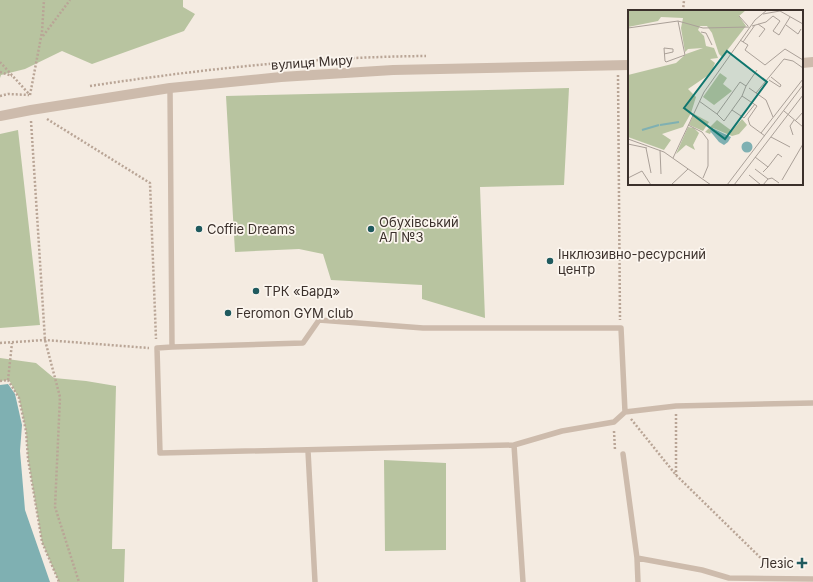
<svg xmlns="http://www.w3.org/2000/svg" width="813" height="582" viewBox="0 0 813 582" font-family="Inter,sans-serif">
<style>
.green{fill:#b8c4a0}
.water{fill:#7fb0b2}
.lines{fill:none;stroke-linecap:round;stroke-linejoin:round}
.path{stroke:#b9a596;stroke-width:2.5;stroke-dasharray:2 2;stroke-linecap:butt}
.lane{stroke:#cdbbac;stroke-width:5.5}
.street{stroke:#cdbbac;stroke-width:10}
.poi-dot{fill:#1f5a5e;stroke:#fbf5ee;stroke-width:1.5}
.labels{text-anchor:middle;stroke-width:3.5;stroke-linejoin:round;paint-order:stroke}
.street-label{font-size:13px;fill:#3b302b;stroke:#fbf5ee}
.poi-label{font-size:13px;fill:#3b302b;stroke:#fbf5ee;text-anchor:start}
.inset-river{fill:none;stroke:#7fb0b2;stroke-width:2}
.inset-road{fill:none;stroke:#aaa098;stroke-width:1}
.view{fill:#0f766e;fill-opacity:0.15;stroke:#0f766e;stroke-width:2}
.inset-edge{fill:none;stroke:#3b302b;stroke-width:2}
</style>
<rect width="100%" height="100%" fill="#f4ebe1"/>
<!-- green -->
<path class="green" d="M 0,0 L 183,0 L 183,7 L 195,14 L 184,31 L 92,64 L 62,51 L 25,69 L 1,75 L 0,78 Z
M 569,88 L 564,185 L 480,187 L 485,318 L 422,299 L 422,285 L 331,280 L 323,254 L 299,249 L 235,252 L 226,96 Z
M 18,130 L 40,325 L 0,328 L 0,134 Z
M 0,358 L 36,363 L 54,378 L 86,381 L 116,386 L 112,549 L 125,549 L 124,582 L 59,582 L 42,542 L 28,459 L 26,431 L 19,398 L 9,380 L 0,381 Z
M 384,460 L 446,463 L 446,550 L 385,551 Z"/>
<!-- water -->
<path class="water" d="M 8,384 L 15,394 L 22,425 L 20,451 L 25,510 L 50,582 L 0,582 L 0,385 Z"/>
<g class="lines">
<!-- path -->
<path class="path" d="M 683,11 L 684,0
M 43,36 L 70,0
M 0,62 L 29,94
M 0,72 L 12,76
M 618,75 L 620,320
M 90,86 C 202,69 313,57 426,56
M 30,95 L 42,32 L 44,0
M 0,96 L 8,94 L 29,95
M 47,119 L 150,183 L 156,339
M 31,121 L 45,340 L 60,397 L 55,507 L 79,582
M 0,343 L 45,340 L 149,348
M 8,380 L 12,343
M 0,381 L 8,380 L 19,398 L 26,431 L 28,459 L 42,542 L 59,582
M 676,414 L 676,475
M 631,419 L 676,475 L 773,570
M 614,431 L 615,450"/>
<!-- lane -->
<path class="lane" d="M 170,88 L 172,347 L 303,343 L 319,320 L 423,328 L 621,328 L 625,412 L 614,422 L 562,431 L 514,445 L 160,453 L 157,348 L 172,347
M 625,412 L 676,406 L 813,403
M 514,445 L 523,582
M 308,451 L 315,582
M 623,454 L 637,558 L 638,582
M 637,558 L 702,570 L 729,578 L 813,579"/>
<!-- street -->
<path class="street" d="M 802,63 L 813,62
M 0,116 L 31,110 L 170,88 L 281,77 L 393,70 L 629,65"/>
</g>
<!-- markers -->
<g class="poi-dot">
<circle cx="199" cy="229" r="4"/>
<circle cx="371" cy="229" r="4"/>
<circle cx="550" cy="261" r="4"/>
<circle cx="256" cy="291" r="4"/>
<circle cx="228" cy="313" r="4"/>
<path d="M800 557h4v4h4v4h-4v4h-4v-4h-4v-4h4z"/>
</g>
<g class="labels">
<!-- street labels -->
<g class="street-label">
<text transform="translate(312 62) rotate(-4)" y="5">вулиця Миру</text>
</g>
<!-- poi labels -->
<g class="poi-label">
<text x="379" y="227">Обухівський<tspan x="379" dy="15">АЛ №3</tspan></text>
<text x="207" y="234">Coffie Dreams</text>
<text x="558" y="259">Інклюзивно-ресурсний<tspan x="558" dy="15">центр</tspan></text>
<text x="264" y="296">ТРК «Бард»</text>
<text x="236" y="318">Feromon GYM club</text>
<text x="794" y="568" text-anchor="end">Лезіс</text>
</g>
</g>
<!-- overview -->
<g transform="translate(628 10)">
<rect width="175" height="175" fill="#f4ebe1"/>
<path d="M 0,0 L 118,0 L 111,6 L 118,16 L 94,47 L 91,44 L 84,23 L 79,16 L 72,16 L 70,20 L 76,26 L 78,36 L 86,38 L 90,48 L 82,49 L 87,53 L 85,58 L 79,66 L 60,79 L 68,87 L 63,103 L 55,117 L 34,124 L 43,130 L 36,140 L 0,127 L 0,65 L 48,53 L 58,44 L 75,38 L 60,39 L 57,42 L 53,18 L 55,8 L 33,7 L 30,11 L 0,17 ZM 92,63 L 99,68 L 95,74 L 104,81 L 86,95 L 75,87 ZM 66,104 L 81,112 L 75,121 L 61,115 ZM 114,109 L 119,115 L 111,124 L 104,126 L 85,118 L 82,124 L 77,122 L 89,110 L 104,121 ZM 60,117 L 66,118 L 71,123 L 65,135 L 67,140 L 58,135 L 48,144 Z" fill="#b8c4a0"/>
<path d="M 84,118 L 103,127 L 100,132 L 96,135 L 91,132 L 82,121 ZM113.5 137a5.5 5.5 0 1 1 11 0a5.5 5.5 0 1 1-11 0Z" fill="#7fb0b2"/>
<path class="inset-river" d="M 32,115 L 51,112M 14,120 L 31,115"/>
<path class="inset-road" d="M 135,4 L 152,1 L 175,14M 111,6 L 120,16M 130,14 L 137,19 L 131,27M 158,15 L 170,24 L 173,19M 124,16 L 138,12 L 145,6 L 152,11 L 145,21 L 151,25 L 162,7M 0,18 L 50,11 L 75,18 L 121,17M 73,22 L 78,23 L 84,35M 112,30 L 120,35 L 117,40 L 137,55 L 157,39 L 175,50M 115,32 L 127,15M 36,44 L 45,42 L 45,39 L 36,38 L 37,51 L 38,52 L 57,45 L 50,11M 143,67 L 153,75 L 152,77M 141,70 L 152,77M 118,76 L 129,60M 121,78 L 138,90 L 145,107M 128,83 L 156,49 L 165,51 L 175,58M 114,86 L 129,96 L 120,109 L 122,115 L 137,126M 71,91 L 89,104 L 112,72 L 118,76 L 114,86 L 96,111 L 89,104M 104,100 L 116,108 L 127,94M 156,101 L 175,117M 167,111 L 175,102M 60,115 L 74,122 L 80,130 L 80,156 L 75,168M 133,123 L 175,69M 165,125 L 162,116 L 166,110M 143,127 L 162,137M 0,129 L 36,142 L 83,175M 0,134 L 19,138M 18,138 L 23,163M 32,140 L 33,164M 127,147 L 140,157 L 135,162M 45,148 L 76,82 L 127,10 L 139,0M 140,157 L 150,144 L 154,147M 127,159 L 140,169 L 135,175M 121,165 L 133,175M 0,168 L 14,161 L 23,175M 140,169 L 144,168 L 151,173M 154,170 L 175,134M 43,175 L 60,159M 99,175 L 175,75M 106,175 L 175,85"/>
<path class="view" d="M 99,41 L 139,72 L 97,129 L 56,98 Z"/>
<rect width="175" height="175" class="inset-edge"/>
</g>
</svg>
